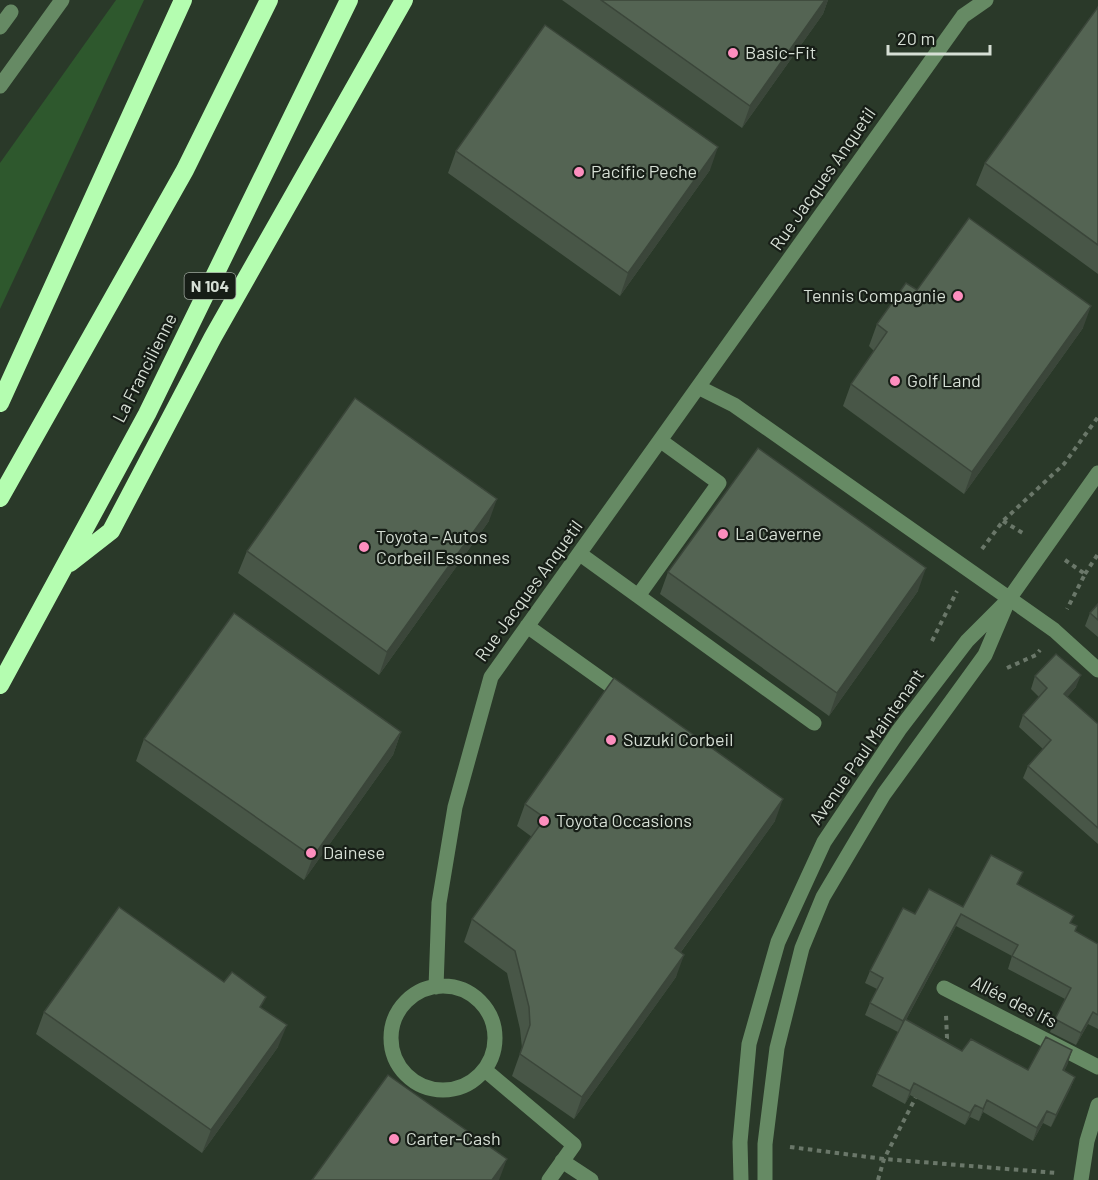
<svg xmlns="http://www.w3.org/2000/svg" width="1098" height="1180" viewBox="0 0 1098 1180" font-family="Barlow,sans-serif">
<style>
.green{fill:#2e582d}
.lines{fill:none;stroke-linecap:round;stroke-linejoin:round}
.path{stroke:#6a7769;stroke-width:4;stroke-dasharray:4.5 4.5;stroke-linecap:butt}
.minor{stroke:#668a64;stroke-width:15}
.highway{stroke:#b4fdb0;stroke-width:18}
.wall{fill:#485647}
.shaded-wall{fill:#3b463a}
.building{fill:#546453;stroke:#3b463a;stroke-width:1.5}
.poi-dot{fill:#fd8ebe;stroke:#171e17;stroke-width:2}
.labels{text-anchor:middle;stroke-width:4.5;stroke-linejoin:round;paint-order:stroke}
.shield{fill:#171e17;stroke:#9da59c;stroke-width:1.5}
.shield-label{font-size:16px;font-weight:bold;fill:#d6dfd5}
.poi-label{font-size:18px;fill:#d6dfd5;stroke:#171e17;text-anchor:start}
.street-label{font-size:18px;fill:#d6dfd5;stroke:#171e17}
</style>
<rect width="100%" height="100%" fill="#2a3929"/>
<!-- green -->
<path class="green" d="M 116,0 L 144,0 L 0,309 L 0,163 Z"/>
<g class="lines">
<!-- path -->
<path class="path" d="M 1003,521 L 1026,535
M 982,549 L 1003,521 L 1064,464 L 1098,417
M 1065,560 L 1085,574 L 1067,609
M 1085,574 L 1098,554
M 932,641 L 957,591
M 1007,668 L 1036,655 L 1040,650
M 942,1046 L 947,1038 L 946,1015
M 790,1147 L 884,1159 L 1057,1173
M 878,1180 L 884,1159 L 917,1095"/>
<!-- minor -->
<path class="minor" d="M 0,27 L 11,12
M 0,86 L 62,0
M 700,388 L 734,405 L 1054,630 L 1098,670
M 580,554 L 814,723
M 638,596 L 719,483 L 661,441
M 527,626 L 625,696
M391 1038a52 52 0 1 1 104 0a52 52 0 1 1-104 0Z
M 436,987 L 439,903 L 455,807 L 491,677 L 963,16 L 986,0
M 944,988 L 1098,1067
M 485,1070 L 574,1145 L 549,1180
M 562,1161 L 591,1180
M 741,1180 L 740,1142 L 749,1044 L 778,942 L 824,842 L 899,730 L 967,641 L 1009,599 L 1098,473
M 765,1180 L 765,1144 L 777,1048 L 802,948 L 823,897 L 884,794 L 985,655 L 1005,608
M 1081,1180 L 1087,1141 L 1098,1105"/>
<!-- highway -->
<path class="highway" d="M 0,403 L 183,0
M 0,498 L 185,170 L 269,0
M 70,563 L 111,531 L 213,337 L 404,0
M 0,685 L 147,414 L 349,0"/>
</g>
<!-- wall -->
<path class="wall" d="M 562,0 L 828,0 L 823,14 L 742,128 Z
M 1098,7 L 1098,274 L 976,185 L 985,163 Z
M 456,151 L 710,170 L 620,296 L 448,173 Z
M 917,290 L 1083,328 L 964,494 L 843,406 L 851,384 L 874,351 L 869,346 L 877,324 Z
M 489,521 L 379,675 L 238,573 L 247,551 Z
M 668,572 L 918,591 L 829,716 L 660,594 Z
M 1098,604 L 1098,637 L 1085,626 L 1090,613 Z
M 1035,676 L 1076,687 L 1067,697 L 1098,724 L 1098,844 L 1023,778 L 1028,766 L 1043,749 L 1019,727 L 1023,715 L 1039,697 L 1031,689 Z
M 401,732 L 393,755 L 304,880 L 136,761 L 144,739 Z
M 525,804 L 775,821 L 681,952 L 676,977 L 574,1119 L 512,1076 L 522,1048 L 520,1029 L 507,973 L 464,942 L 472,919 L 532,837 L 517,826 Z
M 1019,885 L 1071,923 L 1077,926 L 1075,932 L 1098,944 L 1098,1029 L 1088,1024 L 1076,1045 L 1050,1032 L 1055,1019 L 1065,999 L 1008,969 L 1012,956 L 956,926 L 906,1020 L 962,1051 L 1028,1070 L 1068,1063 L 1064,1071 L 1075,1077 L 1070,1089 L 1051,1127 L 1043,1123 L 1033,1141 L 983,1112 L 979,1121 L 970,1117 L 965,1125 L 910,1095 L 905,1104 L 872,1086 L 877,1074 L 898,1032 L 865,1015 L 870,1003 L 877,989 L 865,983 L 870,971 L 915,914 L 963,907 Z
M 262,1008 L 278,1047 L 202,1153 L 36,1034 L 44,1012 Z"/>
<!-- shaded-wall -->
<path class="shaded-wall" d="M 825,0 L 828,0 L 823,14 L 742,128 L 750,106 Z
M 718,147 L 710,170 L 620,296 L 628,273 Z
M 1091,306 L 1083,328 L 964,494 L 972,472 Z
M 497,499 L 489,521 L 379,675 L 387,652 Z
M 926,568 L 918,591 L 829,716 L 837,693 Z
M 1081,675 L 1076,687 L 1059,706 L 1064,694 Z
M 401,732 L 393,755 L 304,880 L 313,857 Z
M 783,799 L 775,821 L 667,971 L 675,948 Z
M 961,914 L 956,926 L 899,1033 L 903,1021 Z
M 684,955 L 676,977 L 574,1119 L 582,1097 Z
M 1093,1012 L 1088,1024 L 1076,1045 L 1081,1033 Z
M 287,1025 L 278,1047 L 202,1153 L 211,1130 Z
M 1072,1050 L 1068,1063 L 1058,1083 L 1063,1070 Z
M 1075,1077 L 1070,1089 L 1051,1127 L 1056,1115 Z
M 914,1083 L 910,1095 L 905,1104 L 910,1091 Z
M 987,1100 L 983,1112 L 979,1121 L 983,1109 Z
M 975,1105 L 970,1117 L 965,1125 L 970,1113 Z
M 1047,1111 L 1043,1123 L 1033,1141 L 1037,1128 Z
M 507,1159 L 499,1180 L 492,1180 Z"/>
<!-- building -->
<path class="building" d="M 601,0 L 825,0 L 750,106 Z
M 1098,7 L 1098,245 L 985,163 Z
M 545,25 L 718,147 L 628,273 L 456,151 Z
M 969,218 L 1091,306 L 972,472 L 851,384 L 887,332 L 877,324 L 906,283 L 917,290 Z
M 355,398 L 497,499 L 387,652 L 247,551 Z
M 758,448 L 926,568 L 837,693 L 668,572 Z
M 1098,604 L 1098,620 L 1090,613 Z
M 234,613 L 401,732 L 313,857 L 144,739 Z
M 1056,654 L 1081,675 L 1064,694 L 1098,724 L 1098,828 L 1028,766 L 1051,740 L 1023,715 L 1047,688 L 1035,676 Z
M 614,678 L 783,799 L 675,948 L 684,955 L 582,1097 L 520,1054 L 530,1025 L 529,1007 L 515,951 L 472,919 L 545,818 L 525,804 Z
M 991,855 L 1023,872 L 1017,884 L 1074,916 L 1070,923 L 1077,926 L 1075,931 L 1098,944 L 1098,1015 L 1093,1012 L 1081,1033 L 1055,1019 L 1071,988 L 1012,956 L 1018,945 L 961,914 L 903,1021 L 870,1003 L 883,978 L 870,971 L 903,908 L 915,914 L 929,889 L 963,907 Z
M 119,907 L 224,982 L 232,972 L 266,997 L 260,1007 L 287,1025 L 211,1130 L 44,1012 Z
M 905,1019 L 962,1051 L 971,1039 L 1028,1070 L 1046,1037 L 1072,1050 L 1063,1070 L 1075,1077 L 1056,1115 L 1047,1111 L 1037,1128 L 987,1100 L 983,1109 L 975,1105 L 970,1113 L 914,1083 L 910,1091 L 877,1074 Z
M 388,1075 L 507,1159 L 492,1180 L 312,1180 Z"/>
<!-- markers -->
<g class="poi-dot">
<circle cx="733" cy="53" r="6"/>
<circle cx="579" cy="172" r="6"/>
<circle cx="958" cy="296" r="6"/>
<circle cx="895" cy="381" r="6"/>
<circle cx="723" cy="534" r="6"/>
<circle cx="364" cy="547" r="6"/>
<circle cx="611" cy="740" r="6"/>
<circle cx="544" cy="821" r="6"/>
<circle cx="311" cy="853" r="6"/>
<circle cx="394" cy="1139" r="6"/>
</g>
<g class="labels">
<!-- shield labels -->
<rect class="shield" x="184.5" y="273" width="51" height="26" rx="4.5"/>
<g class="shield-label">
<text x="210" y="292">N 104</text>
</g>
<!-- poi labels -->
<g class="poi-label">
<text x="745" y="59">Basic-Fit</text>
<text x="591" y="178">Pacific Peche</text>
<text x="946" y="302" text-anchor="end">Tennis Compagnie</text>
<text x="907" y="387">Golf Land</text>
<text x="735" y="540">La Caverne</text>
<text x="376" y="543">Toyota - Autos<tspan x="376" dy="21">Corbeil Essonnes</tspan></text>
<text x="623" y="746">Suzuki Corbeil</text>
<text x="556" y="827">Toyota Occasions</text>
<text x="323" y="859">Dainese</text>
<text x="406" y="1145">Carter-Cash</text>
</g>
<!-- street labels -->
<g class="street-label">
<text transform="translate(823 179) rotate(-55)" y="6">Rue Jacques Anquetil</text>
<text transform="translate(145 368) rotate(-63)" y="6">La Francilienne</text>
<text transform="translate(529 591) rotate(-54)" y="6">Rue Jacques Anquetil</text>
<text transform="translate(867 747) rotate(-55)" y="6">Avenue Paul Maintenant</text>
<text transform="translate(1014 1002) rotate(27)" y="6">Allée des Ifs</text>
</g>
</g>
<!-- scale -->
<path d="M888 45v9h102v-9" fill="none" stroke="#d6dfd5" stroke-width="3"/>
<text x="897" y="45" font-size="18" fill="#d6dfd5" stroke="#171e17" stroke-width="4.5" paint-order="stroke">20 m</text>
</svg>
